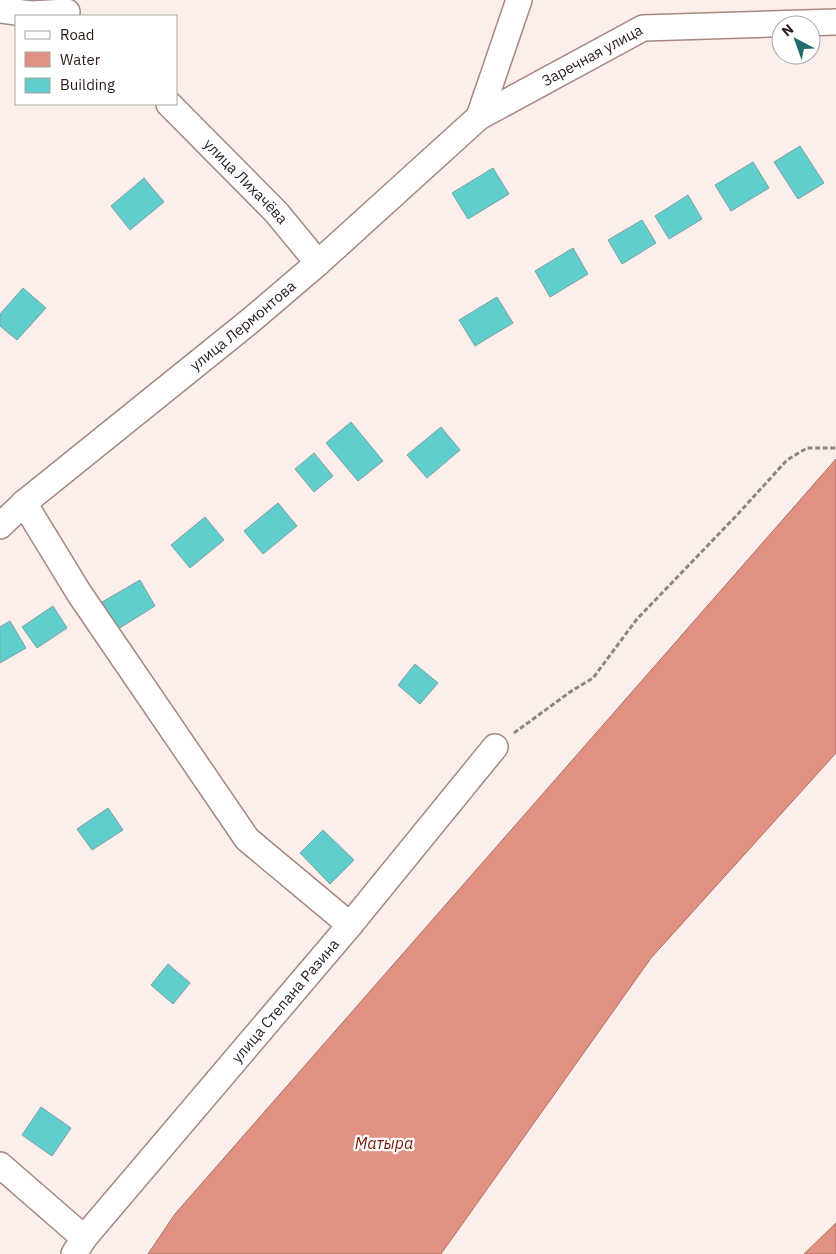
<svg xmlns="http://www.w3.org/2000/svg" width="836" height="1254" viewBox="0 0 836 1254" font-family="'IBM Plex Sans',sans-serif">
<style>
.water{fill:#e19182;stroke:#aa6e63}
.building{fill:#60cecd;stroke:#7ca1a0}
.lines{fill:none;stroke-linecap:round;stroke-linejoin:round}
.street-casing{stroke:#a68781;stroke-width:28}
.path{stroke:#918481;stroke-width:3;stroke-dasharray:5 2.5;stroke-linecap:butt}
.street{stroke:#fff;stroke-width:25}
.labels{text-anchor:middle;stroke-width:4.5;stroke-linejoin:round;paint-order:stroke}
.street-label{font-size:15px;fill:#291d1a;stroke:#fff}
.water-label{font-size:16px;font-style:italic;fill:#751608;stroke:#fff}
</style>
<rect width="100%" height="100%" fill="#fceeeb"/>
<!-- water -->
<path class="water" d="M 836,459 L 836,753 L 651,958 L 441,1254 L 148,1254 L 175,1214 Z
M 836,1223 L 836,1254 L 804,1254 Z"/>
<!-- building -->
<path class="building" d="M 800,146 L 824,183 L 798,199 L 774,162 Z
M 753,162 L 769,188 L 731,211 L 715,185 Z
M 493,168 L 509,194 L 468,219 L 452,193 Z
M 144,178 L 164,202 L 130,230 L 111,206 Z
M 688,195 L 702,219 L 669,239 L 655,216 Z
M 642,220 L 656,243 L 622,264 L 608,240 Z
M 573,248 L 588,274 L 550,297 L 535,271 Z
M 23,288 L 46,308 L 17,340 L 0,326 L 0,314 Z
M 497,297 L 513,323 L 475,346 L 459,320 Z
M 351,422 L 383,461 L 358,481 L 326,443 Z
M 441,427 L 460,450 L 427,478 L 407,455 Z
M 314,453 L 333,476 L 314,492 L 295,469 Z
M 278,503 L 297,526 L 263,554 L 244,531 Z
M 205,517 L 224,540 L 190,568 L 171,545 Z
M 140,580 L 155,606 L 118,629 L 102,602 Z
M 53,606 L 67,628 L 37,648 L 22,627 Z
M 10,621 L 26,648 L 0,663 L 0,627 Z
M 415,664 L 438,683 L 420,704 L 398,685 Z
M 108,808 L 123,830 L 92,850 L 77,829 Z
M 323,830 L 354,860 L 330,884 L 300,853 Z
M 168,964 L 190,983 L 173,1004 L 151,985 Z
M 41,1107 L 71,1128 L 52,1156 L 22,1135 Z"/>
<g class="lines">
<defs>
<g id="street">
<path d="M 0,10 L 31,14 L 67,12"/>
<path id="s1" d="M 169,104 L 276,212 L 318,263"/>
<path d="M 479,117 L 519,0"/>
<path d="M 24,503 L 79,593 L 247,839 L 350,925"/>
<path id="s2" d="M 0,526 L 24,503 L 250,321 L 318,263 L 479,117 L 643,28 L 836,22"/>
<path d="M 0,1165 L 84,1238"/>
<path id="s3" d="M 74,1254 L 84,1238 L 350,925 L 495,747"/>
</g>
</defs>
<!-- street casing -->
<use href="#street" class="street-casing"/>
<!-- path -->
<path class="path" d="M 514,733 L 570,692 L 593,678 L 637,619 L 737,515 L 787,460 L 807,448 L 836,448"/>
<!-- street -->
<use href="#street" class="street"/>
</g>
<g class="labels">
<!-- street labels -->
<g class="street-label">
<text dy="5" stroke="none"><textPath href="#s2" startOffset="759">Заречная улица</textPath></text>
<text dy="5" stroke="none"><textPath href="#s1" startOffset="109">улица Лихачёва</textPath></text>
<text dy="5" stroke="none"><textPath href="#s2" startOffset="315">улица Лермонтова</textPath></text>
<text dy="5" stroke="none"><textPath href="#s3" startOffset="330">улица Степана Разина</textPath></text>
</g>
<!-- water labels -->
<g class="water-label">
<text x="384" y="1149">Матыра</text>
</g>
</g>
<!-- legend -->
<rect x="15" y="15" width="162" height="90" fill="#ffffff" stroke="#a9a5a3"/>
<rect x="25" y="31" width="25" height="8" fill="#ffffff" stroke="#a9a5a3"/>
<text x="60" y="40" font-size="15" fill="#291d1a">Road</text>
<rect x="25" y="52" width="25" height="15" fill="#e19182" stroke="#a9a5a3"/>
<text x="60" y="65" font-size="15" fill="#291d1a">Water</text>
<rect x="25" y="78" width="25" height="15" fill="#60cecd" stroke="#a9a5a3"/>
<text x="60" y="90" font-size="15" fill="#291d1a">Building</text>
<!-- north arrow -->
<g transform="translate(796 40) rotate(319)"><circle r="24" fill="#ffffff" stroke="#a9a5a3"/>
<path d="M0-4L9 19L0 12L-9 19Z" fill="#206c6c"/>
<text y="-8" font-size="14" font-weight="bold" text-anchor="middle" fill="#291d1a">N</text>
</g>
</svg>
